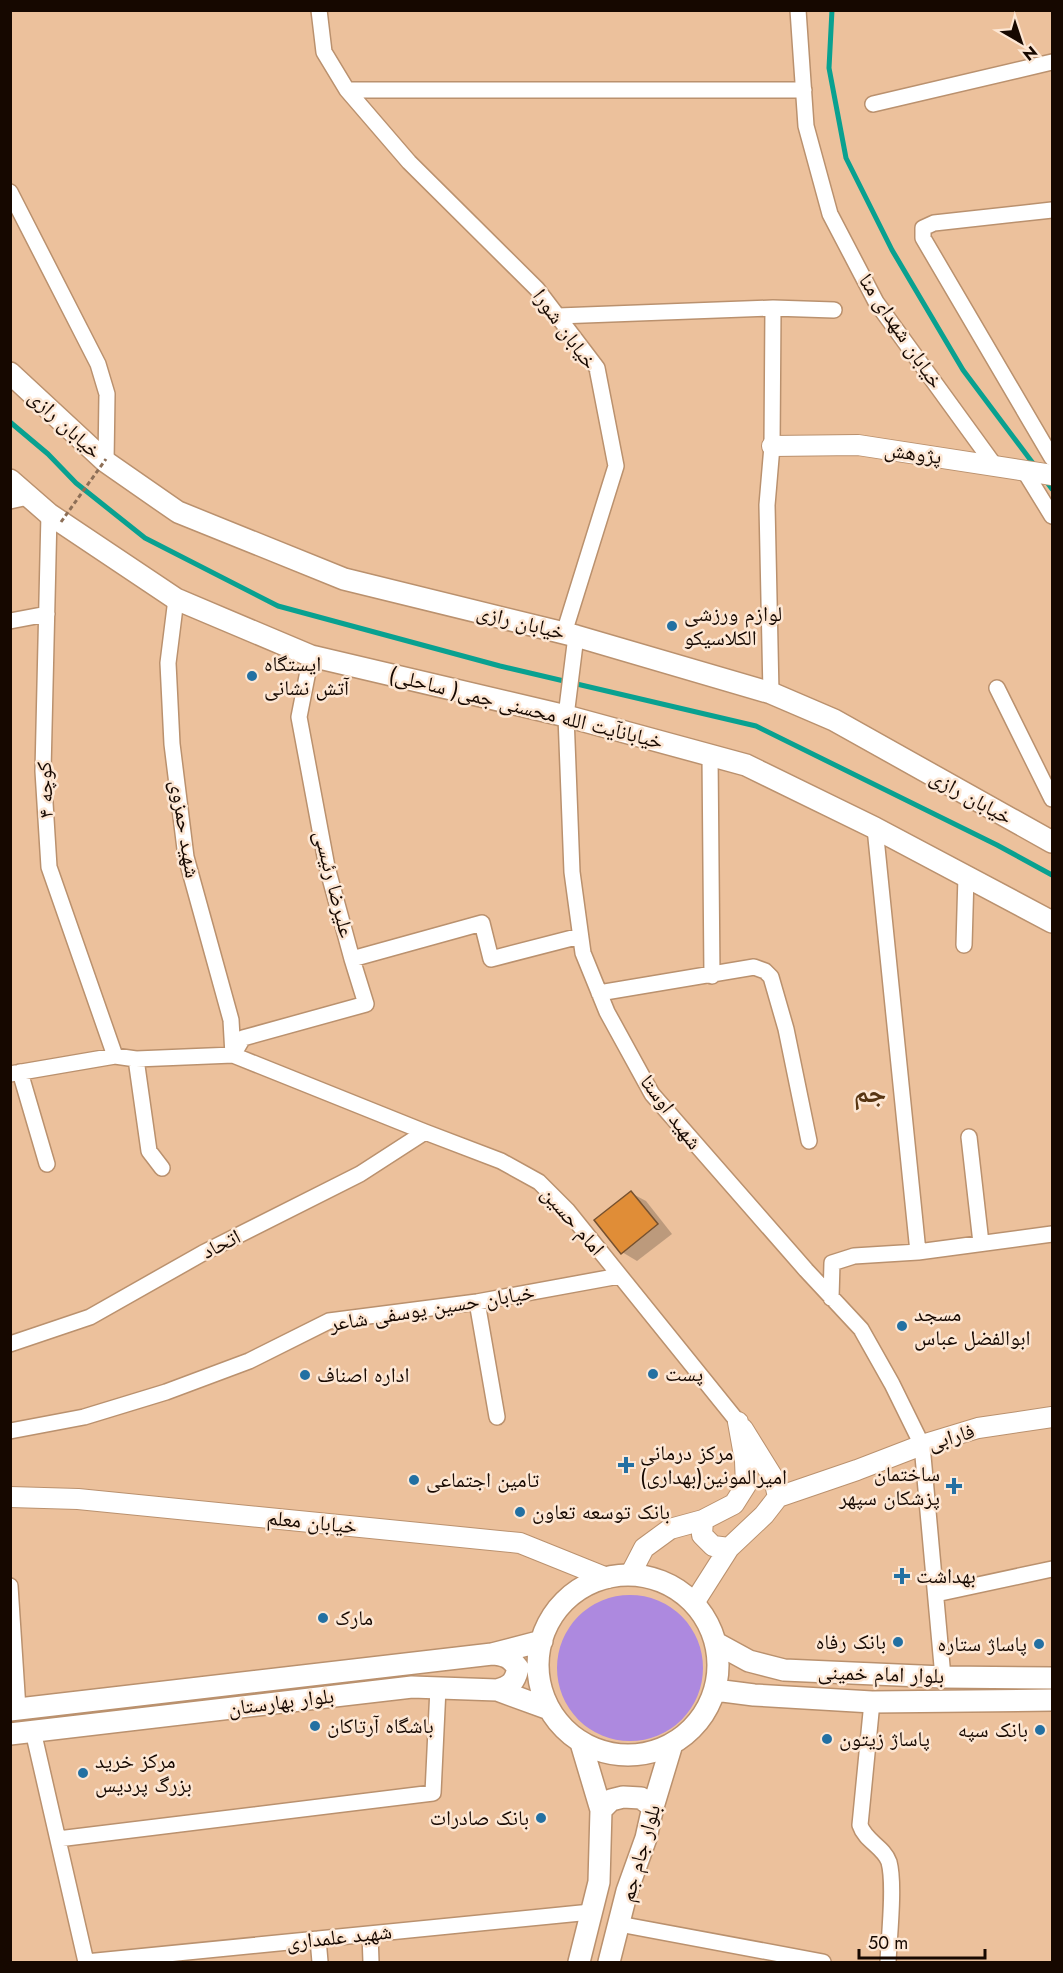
<svg xmlns="http://www.w3.org/2000/svg" width="1063" height="1973" viewBox="0 0 1063 1973" font-family="Jost,'Noto Naskh Arabic',sans-serif">
<style>
.green{fill:#ad89df}
.shadow{fill:#0003}
.lines{fill:none;stroke-linecap:round;stroke-linejoin:round}
.stream{stroke:#09a190;stroke-width:5}
.building{fill:#e08d37;stroke:#76512f;stroke-width:1.5}
.minor-casing{stroke:#ba916e;stroke-width:18}
.tertiary-casing{stroke:#ba916e;stroke-width:22}
.secondary-casing{stroke:#ba916e;stroke-width:24}
.minor{stroke:#fff;stroke-width:15}
.tertiary{stroke:#fff;stroke-width:20}
.secondary{stroke:#fff;stroke-width:21}
.path-bridge{stroke:#8d6f57;stroke-width:3;stroke-dasharray:4.5 3;stroke-linecap:butt}
.poi-dot{fill:#2370a2;stroke:#fde7d4;stroke-width:2}
.labels{text-anchor:middle;stroke-width:5;stroke-linejoin:round;paint-order:stroke}
.street-label{font-size:21px;fill:#160800;stroke:#fde7d4}
.poi-label{font-size:21px;fill:#160800;stroke:#fde7d4;text-anchor:start}
.district-label{font-size:27px;font-weight:bold;fill:#573512;stroke:#fde7d4}
</style>
<rect width="100%" height="100%" fill="#ecc19c"/>
<!-- green -->
<path class="green" d="M557 1668a73 73 0 1 1 146 0a73 73 0 1 1-146 0Z"/>
<!-- shadow -->
<path class="shadow" d="M 631,1193 L 646,1201 L 672,1234 L 637,1261 L 622,1252 Z"/>
<g class="lines">
<!-- stream -->
<path class="stream" d="M 832,10 L 829,68 L 846,158 L 892,250 L 963,370 L 1035,466
M 10,422 L 48,454 L 76,483 L 145,538 L 278,606 L 500,666 L 756,726 L 997,845 L 1052,875
M 1046,481 L 1052,489"/>
</g>
<!-- building -->
<path class="building" d="M 631,1191 L 658,1224 L 621,1254 L 594,1220 Z"/>
<g class="lines">
<defs>
<path id="minor" d="M 319,10 L 324,52 L 347,90 L 409,162 L 537,289 L 597,368 L 616,466 L 564,633
M 798,10 L 806,126 L 830,214 L 876,302 L 995,466
M 347,90 L 804,90
M 873,104 L 1052,62
M 10,192 L 98,364 L 107,394 L 106,462
M 1052,210 L 934,223 L 923,228 L 923,238 L 1052,458
M 558,316 L 773,308 L 834,310
M 1025,472 L 1052,516
M 10,501 L 28,497
M 49,514 L 43,771 L 49,867 L 115,1056
M 176,599 L 168,663 L 172,744 L 186,857 L 231,1020 L 233,1055
M 10,621 L 47,614
M 576,636 L 566,716 L 572,872 L 583,953 L 607,1012 L 652,1094 L 806,1270 L 861,1329 L 892,1384 L 922,1445 L 943,1677
M 311,656 L 299,717 L 327,867 L 352,959 L 482,923 L 491,959 L 580,936
M 997,688 L 1052,799
M 771,693 L 767,505 L 772,446 L 773,308
M 710,755 L 712,976
M 875,828 L 918,1252
M 964,945 L 966,876
M 599,993 L 754,967 L 765,971 L 771,977 L 786,1029 L 809,1141
M 233,1055 L 243,1038 L 366,1004 L 352,959
M 136,1059 L 149,1151 L 162,1168
M 20,1072 L 47,1164
M 10,1074 L 115,1056 L 136,1059 L 233,1055 L 425,1132 L 501,1161 L 539,1182 L 567,1210 L 738,1422
M 969,1137 L 981,1243
M 831,1298 L 832,1263 L 854,1256 L 918,1252 L 1052,1234
M 477,1302 L 497,1417
M 10,1344 L 90,1317 L 203,1253 L 360,1174 L 425,1132
M 10,1431 L 84,1417 L 166,1392 L 249,1361 L 329,1321 L 477,1302 L 619,1276
M 10,1586 L 18,1709
M 936,1594 L 1052,1569
M 872,1702 L 860,1825 C 865,1841 884,1847 889,1862 C 895,1884 889,1938 888,1962
M 33,1731 L 86,1962
M 58,1839 L 433,1793 L 438,1688
M 619,1924 L 823,1962
M 370,1934 L 371,1962
M 318,1939 L 320,1962
M 86,1962 L 591,1912"/>
<path id="tertiary" d="M 772,446 L 858,445 L 1052,475
M 743,1429 L 774,1479 L 778,1497
M 10,1497 L 78,1499 L 520,1543 L 607,1578
M 703,1520 L 702,1535 L 713,1546 L 729,1548
M 630,1575 L 644,1548 L 670,1529 L 703,1520 L 734,1504 L 746,1485 L 745,1461 L 738,1422
M 694,1603 L 729,1548 L 764,1515 L 778,1497 L 857,1470 L 922,1445 L 978,1428 L 1052,1417"/>
<path id="secondary" d="M 10,373 L 106,462 L 178,512 L 344,579 L 576,636 L 771,693 L 834,720 L 1052,842
M 10,480 L 49,514 L 176,599 L 311,656 L 566,716 L 746,765 L 875,828 L 1052,922
M538 1665a90 90 0 1 1 180 0a90 90 0 1 1-180 0Z
M 716,1643 L 749,1661 L 784,1670 L 943,1677 L 1052,1678
M 492,1654 C 505,1655 510,1657 518,1668 C 515,1682 511,1686 497,1690
M 715,1690 L 754,1695 L 872,1702 L 1052,1700
M 10,1710 L 492,1654 L 542,1641
M 10,1734 L 412,1687 L 497,1690 L 549,1709
M 601,1810 L 611,1800 L 623,1797 L 641,1798 L 653,1807
M 579,1962 L 599,1882 L 601,1810 L 581,1743
M 609,1962 L 627,1891 L 646,1838 L 653,1807 L 672,1744"/>
</defs>
<!-- minor casing -->
<use href="#minor" class="minor-casing"/>
<!-- tertiary casing -->
<use href="#tertiary" class="tertiary-casing"/>
<!-- secondary casing -->
<use href="#secondary" class="secondary-casing"/>
<!-- minor -->
<use href="#minor" class="minor"/>
<!-- tertiary -->
<use href="#tertiary" class="tertiary"/>
<!-- secondary -->
<use href="#secondary" class="secondary"/>
<!-- path-bridge -->
<path class="path-bridge" d="M 61,522 L 106,459"/>
</g>
<!-- markers -->
<g class="poi-dot">
<circle cx="672" cy="626" r="6"/>
<circle cx="252" cy="676" r="6"/>
<circle cx="902" cy="1326" r="6"/>
<circle cx="653" cy="1374" r="6"/>
<circle cx="305" cy="1375" r="6"/>
<path d="M623 1456h6v6h6v6h-6v6h-6v-6h-6v-6h6z"/>
<circle cx="414" cy="1480" r="6"/>
<path d="M951 1477h6v6h6v6h-6v6h-6v-6h-6v-6h6z"/>
<circle cx="520" cy="1512" r="6"/>
<path d="M899 1567h6v6h6v6h-6v6h-6v-6h-6v-6h6z"/>
<circle cx="323" cy="1618" r="6"/>
<circle cx="898" cy="1642" r="6"/>
<circle cx="1039" cy="1644" r="6"/>
<circle cx="315" cy="1726" r="6"/>
<circle cx="1040" cy="1730" r="6"/>
<circle cx="827" cy="1739" r="6"/>
<circle cx="83" cy="1773" r="6"/>
<circle cx="541" cy="1818" r="6"/>
</g>
<g class="labels">
<!-- street labels -->
<g class="street-label">
<text transform="translate(565 329) rotate(54)" y="7">خیابان شورا</text>
<text transform="translate(901 331) rotate(56)" y="7">خیابان شهدای منا</text>
<text transform="translate(65 424) rotate(43)" y="7">خیابان رازی</text>
<text transform="translate(913 453) rotate(8)" y="7">پژوهش</text>
<text transform="translate(521 622) rotate(14)" y="7">خیابان رازی</text>
<text transform="translate(526 708) rotate(14)" y="7">خیابانآیت الله محسنی جمی( ساحلی)</text>
<text transform="translate(45 790) rotate(-92)" y="7">کوچه ۴</text>
<text transform="translate(971 797) rotate(29)" y="7">خیابان رازی</text>
<text transform="translate(185 829) rotate(81)" y="7">شهید حمزوی</text>
<text transform="translate(334 884) rotate(76)" y="7">علیرضا رئیسی</text>
<text transform="translate(671 1112) rotate(53)" y="7">شهید اوستا</text>
<text transform="translate(573 1221) rotate(49)" y="7">امام حسین</text>
<text transform="translate(221 1244) rotate(-27)" y="7">اتحاد</text>
<text transform="translate(432 1308) rotate(-9)" y="7">خیابان حسین یوسفی شاعر</text>
<text transform="translate(951 1437) rotate(-16)" y="7">فارابی</text>
<text transform="translate(312 1522) rotate(6)" y="7">خیابان معلم</text>
<text transform="translate(881 1674) rotate(2)" y="7">بلوار امام خمینی</text>
<text transform="translate(281 1702) rotate(-7)" y="7">بلوار بهارستان</text>
<text transform="translate(640 1853) rotate(-74)" y="7">بلوار جام جم</text>
<text transform="translate(339 1937) rotate(-6)" y="7">شهید علمداری</text>
</g>
<!-- poi labels -->
<g class="poi-label">
<text x="684" y="621">لوازم ورزشی<tspan x="684" dy="24">الکلاسیکو</tspan></text>
<text x="264" y="671">ایستگاه<tspan x="264" dy="24">آتش نشانی</tspan></text>
<text x="914" y="1321">مسجد<tspan x="914" dy="24">ابوالفضل عباس</tspan></text>
<text x="665" y="1381">پست</text>
<text x="317" y="1382">اداره اصناف</text>
<text x="640" y="1460">مرکز درمانی<tspan x="640" dy="24">امیرالمونین(بهداری)</tspan></text>
<text x="940" y="1481" text-anchor="end">ساختمان<tspan x="940" dy="24">پزشکان سپهر</tspan></text>
<text x="426" y="1487">تامین اجتماعی</text>
<text x="532" y="1519">بانک توسعه تعاون</text>
<text x="916" y="1583">بهداشت</text>
<text x="335" y="1625">مارک</text>
<text x="886" y="1649" text-anchor="end">بانک رفاه</text>
<text x="1027" y="1651" text-anchor="end">پاساژ ستاره</text>
<text x="327" y="1733">باشگاه آرتاکان</text>
<text x="1028" y="1737" text-anchor="end">بانک سپه</text>
<text x="839" y="1746">پاساژ زیتون</text>
<text x="95" y="1768">مرکز خرید<tspan x="95" dy="24">بزرگ پردیس</tspan></text>
<text x="529" y="1825" text-anchor="end">بانک صادرات</text>
</g>
<!-- district labels -->
<g class="district-label">
<text x="870" y="1102">جم</text>
</g>
</g>
<!-- border -->
<rect width="1063" height="1973" fill="none" stroke="#160800" stroke-width="24"/>
<!-- north arrow -->
<g transform="translate(1021 42) rotate(141)" stroke="#fde7d4" stroke-width="4.5" paint-order="stroke">
<path d="M0-4.5L10 22L0 15L-10 22Z" fill="#160800"/>
<text y="-9" font-size="16" font-weight="bold" text-anchor="middle" fill="#160800">N</text>
</g>
<!-- scale -->
<path d="M859 1949v9h126v-9" fill="none" stroke="#160800" stroke-width="3"/>
<text x="868" y="1949" font-size="18" fill="#160800" stroke="#fde7d4" stroke-width="4.5" paint-order="stroke">50 m</text>
</svg>
